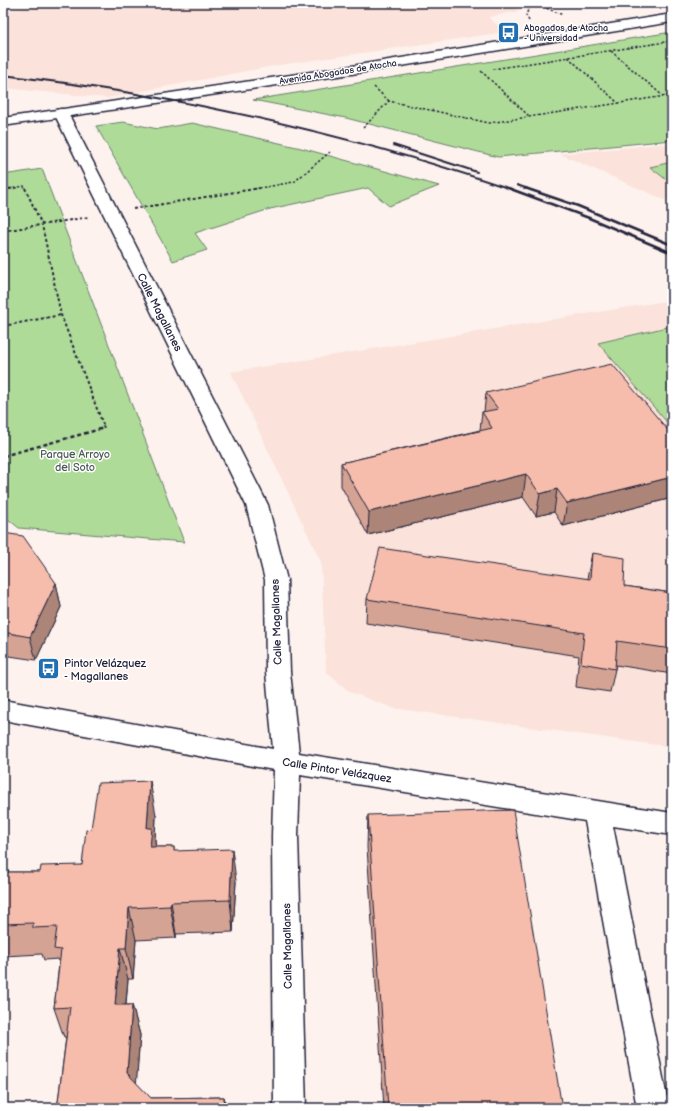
<svg xmlns="http://www.w3.org/2000/svg" width="675" height="1111" viewBox="0 0 675 1111" font-family="'Balsamiq Sans',sans-serif">
<style>
.built{fill:#fbe2da}
.green{fill:#afdb99;stroke:#687e6a}
.lines{fill:none;stroke-linecap:round;stroke-linejoin:round}
.street-casing{stroke:#22223b;stroke-width:3}
.secondary-casing{stroke:#22223b;stroke-width:3}
.path-far2{stroke:#22223b;stroke-width:1.5;stroke-dasharray:2.5 2;stroke-linecap:butt}
.path-far1{stroke:#22223b;stroke-width:2;stroke-dasharray:3 2.5;stroke-linecap:butt}
.path{stroke:#22223b;stroke-width:2.5;stroke-dasharray:4 3;stroke-linecap:butt}
.street{fill:#fff;fill-rule:evenodd}
.secondary{fill:#fff;fill-rule:evenodd}
.rail-far1{stroke:#22223b;stroke-width:2}
.rail{stroke:#22223b;stroke-width:2.5}
.wall{fill:#d4a394;stroke:#22223b}
.shaded-wall{fill:#ac8478;stroke:#22223b}
.building{fill:#f6bdac;stroke:#22223b}
.labels{text-anchor:middle;stroke-width:3;stroke-linejoin:round;paint-order:stroke}
.far-poi-label{font-size:9px;fill:#22223b;stroke:#fff;text-anchor:start}
.far-street-label{font-size:9px;fill:#22223b;stroke:#fff}
.street-label{font-size:11px;fill:#22223b;stroke:#fff}
.park-label{font-size:11px;fill:#4c5a57;stroke:#fff}
.poi-label{font-size:11px;fill:#22223b;stroke:#fff;text-anchor:start}
</style>
<rect width="100%" height="100%" fill="#fdf2ee"/>
<filter id="ink" filterUnits="userSpaceOnUse"><feTurbulence type="fractalNoise" baseFrequency=".025" numOctaves="2"/><feDisplacementMap in="SourceGraphic" scale="8" xChannelSelector="R" yChannelSelector="G"/><feConvolveMatrix kernelMatrix="1 2 1 2 8 2 1 2 1" color-interpolation-filters="sRGB"/></filter>
<g filter="url(#ink)">
<!-- built -->
<path class="built" d="M 82,3 L 485,3 L 511,6 L 519,11 L 488,17 L 505,32 L 273,66 L 107,98 L 3,88 L 3,11 Z
M 672,143 L 672,203 L 560,154 Z
M 672,300 L 672,747 L 393,708 L 350,692 L 326,672 L 321,562 L 231,372 Z"/>
<!-- green -->
<path class="green" d="M 672,32 L 672,140 L 498,157 L 346,118 L 253,100 Z
M 123,122 L 158,129 L 192,123 L 301,148 L 439,186 L 389,206 L 368,188 L 270,209 L 195,233 L 207,250 L 173,261 L 96,126 Z
M 672,162 L 672,184 L 650,167 Z
M 42,169 L 184,542 L 19,528 L 3,515 L 3,175 Z
M 672,326 L 672,428 L 598,343 Z"/>
<g class="lines">
<defs>
<path id="street" d="M 61,109 L 66,110 L 68,113 L 268,505 L 287,580 L 290,672 L 299,753 L 672,813 L 672,835 L 613,826 L 669,1108 L 637,1108 L 585,821 L 300,775 L 298,836 L 306,1108 L 274,1108 L 272,836 L 274,770 L 3,720 L 3,700 L 273,749 L 266,672 L 265,580 L 246,505 L 54,113 L 56,110 Z"/>
<path id="secondary" d="M 672,14 L 672,22 L 358,73 L 3,126 L 3,118 L 358,65 Z"/>
</defs>
<!-- street casing -->
<use href="#street" class="street-casing"/>
<!-- secondary casing -->
<use href="#secondary" class="secondary-casing"/>
<!-- path-far2 -->
<path class="path-far2" d="M 534,3 L 563,15
M 529,21 L 526,15 L 531,3
M 611,51 L 663,96
M 568,57 L 618,103
M 493,69 L 672,41
M 481,71 L 530,117
M 374,87 L 389,101
M 363,128 L 389,101 L 489,123 L 672,95
M 10,189 L 24,186 L 25,189
M 254,189 L 294,182 L 330,152"/>
<!-- path-far1 -->
<path class="path-far1" d="M 25,188 L 42,225 L 61,315 L 104,427
M 3,190 L 15,188
M 133,209 L 260,188
M 3,231 L 89,217
M 3,326 L 61,315"/>
<!-- path -->
<path class="path" d="M 3,456 L 104,428 L 103,426"/>
<!-- street -->
<use href="#street" class="street"/>
<!-- secondary -->
<use href="#secondary" class="secondary"/>
<!-- rail-far1 -->
<path class="rail-far1" d="M 3,75 C 179,95 343,132 511,189
M 393,145 L 477,172
M 517,185 L 528,189"/>
<!-- rail -->
<path class="rail" d="M 508,188 L 589,218 L 672,253
M 525,188 L 578,206 L 672,245"/>
</g>
<!-- wall -->
<path class="wall" d="M 486,393 L 667,429 L 672,427 L 672,498 L 563,526 L 554,512 L 536,516 L 523,497 L 368,535 L 341,486 L 341,463 L 480,430 L 482,412 L 484,412 Z
M 3,533 L 56,583 L 61,607 L 36,660 L 3,655 Z
M 592,553 L 624,586 L 672,593 L 672,674 L 616,665 L 615,669 L 610,692 L 576,687 L 579,656 L 366,623 L 367,599 L 587,579 Z
M 156,815 L 155,841 L 156,847 L 174,847 L 174,851 L 236,881 L 233,932 L 176,934 L 176,938 L 136,940 L 133,979 L 128,979 L 126,1005 L 132,1005 L 140,1035 L 136,1083 L 151,1098 L 224,1097 L 226,1108 L 53,1108 L 58,1102 L 66,1037 L 64,1037 L 54,1008 L 59,964 L 58,959 L 44,960 L 42,954 L 3,956 L 3,872 L 40,872 L 82,865 L 91,829 Z
M 368,815 L 562,1108 L 384,1108 L 367,847 Z"/>
<!-- shaded-wall -->
<path class="shaded-wall" d="M 526,474 L 523,497 L 368,535 L 369,512 Z
M 672,477 L 672,498 L 563,526 L 567,503 Z
M 557,489 L 554,512 L 536,516 L 540,494 Z
M 56,583 L 61,607 L 36,660 L 30,637 Z
M 150,781 L 156,815 L 155,841 L 158,861 L 150,847 L 147,828 Z
M 232,849 L 236,881 L 233,932 L 230,900 Z
M 171,902 L 176,934 L 176,938 L 170,906 Z
M 129,908 L 136,940 L 133,979 L 126,948 Z
M 120,948 L 128,979 L 123,1035 L 115,1005 Z
M 132,1005 L 140,1035 L 135,1101 L 127,1073 Z
M 224,1097 L 226,1108 L 224,1108 Z"/>
<!-- building -->
<path class="building" d="M 612,364 L 667,429 L 672,427 L 672,477 L 567,503 L 557,489 L 540,494 L 526,474 L 369,512 L 341,463 L 492,428 L 482,412 L 498,409 L 486,393 Z
M 3,533 L 23,536 L 56,583 L 30,637 L 3,632 Z
M 380,548 L 590,579 L 592,553 L 625,558 L 624,586 L 672,593 L 672,649 L 617,641 L 615,669 L 581,663 L 584,633 L 367,599 Z
M 150,781 L 147,828 L 152,828 L 150,847 L 174,847 L 174,851 L 232,849 L 230,900 L 171,902 L 170,906 L 129,908 L 126,948 L 120,948 L 115,1005 L 132,1005 L 127,1073 L 151,1098 L 224,1097 L 224,1108 L 53,1108 L 58,1102 L 70,1007 L 54,1008 L 61,950 L 54,949 L 57,927 L 33,928 L 33,923 L 3,924 L 3,872 L 40,872 L 41,866 L 82,865 L 86,830 L 91,829 L 98,783 Z
M 513,810 L 562,1108 L 388,1108 L 368,815 Z"/>
</g>
<!-- icons -->
<defs>
<symbol id="bus-square" viewBox="-11 -11 22 22"><rect x="-9" y="-9" width="18" height="18" rx="4" fill="#1f6fb2" stroke="#fff"/><path d="M-5-6H5V4H4V6H2V4H-2V6H-4V4H-5ZM-3.5-4V0h7V-4ZM-3.5 1.2v1.5H-2V1.2ZM2 1.2v1.5H3.5V1.2Z" fill="#fff"/></symbol>
</defs>
<g fill-rule="evenodd">
<use href="#bus-square" x="496" y="20" width="25" height="25"/>
<use href="#bus-square" x="36" y="656" width="25" height="25"/>
</g>
<g class="labels">
<!-- far-poi labels -->
<g class="far-poi-label">
<text x="524" y="31">Abogados de Atocha<tspan x="524" dy="10">- Universidad</tspan></text>
</g>
<!-- far-street labels -->
<g class="far-street-label">
<text transform="translate(338 72) rotate(-9)" y="3">Avenida Abogados de Atocha</text>
</g>
<!-- street labels -->
<g class="street-label">
<text transform="translate(160 312) rotate(63)" y="4">Calle Magallanes</text>
<text transform="translate(276 622) rotate(-92)" y="4">Calle Magallanes</text>
<text transform="translate(337 770) rotate(9)" y="4">Calle Pintor Velázquez</text>
<text transform="translate(287 946) rotate(-91)" y="4">Calle Magallanes</text>
</g>
<!-- park labels -->
<g class="park-label">
<text x="75" y="458">Parque Arroyo<tspan x="75" dy="13">del Soto</tspan></text>
</g>
<!-- poi labels -->
<g class="poi-label">
<text x="64" y="667">Pintor Velázquez<tspan x="64" dy="13">- Magallanes</tspan></text>
</g>
</g>
<!-- margin -->
<rect width="675" height="1111" fill="none" stroke="#fff" stroke-width="16"/>
<rect x="8" y="8" width="659" height="1095" fill="none" stroke="#22223b" stroke-width="1.5" filter="url(#ink)"/>
</svg>
